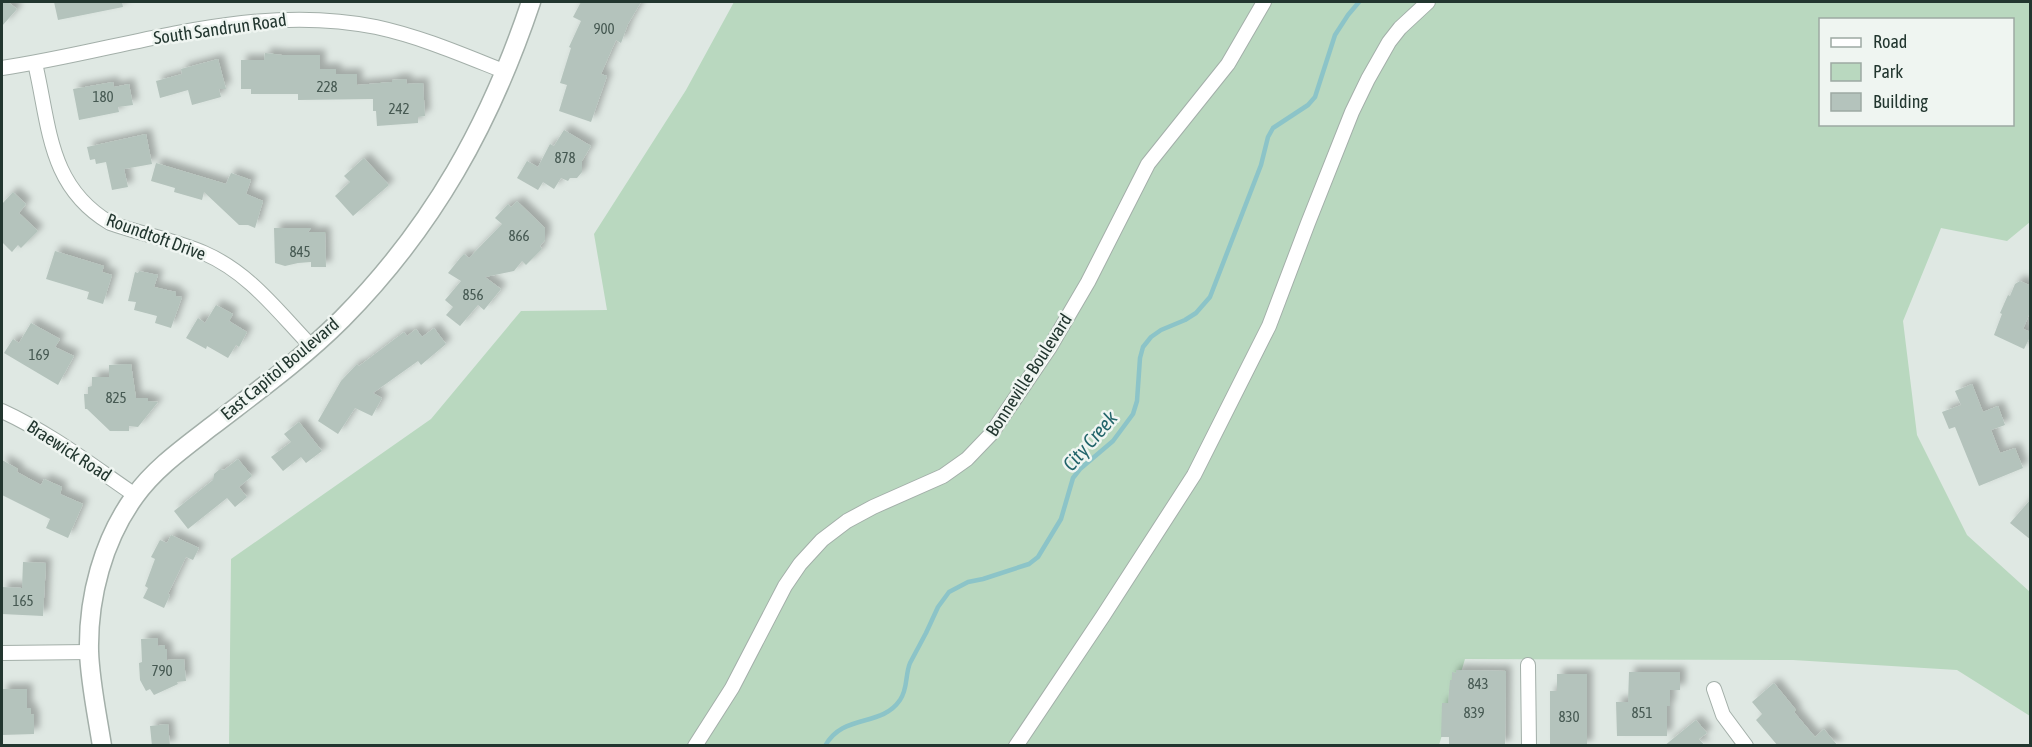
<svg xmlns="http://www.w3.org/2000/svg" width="2032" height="747" viewBox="0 0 2032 747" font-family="'Asap Condensed',sans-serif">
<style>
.green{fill:#b9d8bf;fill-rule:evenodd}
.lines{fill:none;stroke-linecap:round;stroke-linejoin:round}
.stream{stroke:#8cc4c8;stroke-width:4.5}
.building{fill:#b4c3bc;filter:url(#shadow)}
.minor-casing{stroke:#a3afa9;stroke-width:16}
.tertiary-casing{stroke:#a3afa9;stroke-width:21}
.minor{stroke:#fff;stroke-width:14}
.tertiary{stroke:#fff;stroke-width:18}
.labels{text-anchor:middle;stroke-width:5;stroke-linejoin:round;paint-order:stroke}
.number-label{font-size:15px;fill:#465952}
.street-label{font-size:18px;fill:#22362f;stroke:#eff5f1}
.water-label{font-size:20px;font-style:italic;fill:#23656b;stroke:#eff5f1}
</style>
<defs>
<filter id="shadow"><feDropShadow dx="5.5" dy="-5.5" stdDeviation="3" flood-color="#0004"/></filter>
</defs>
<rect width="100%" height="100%" fill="#dfe8e3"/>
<!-- green -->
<path class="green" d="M 734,2 L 2030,2 L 2030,222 L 2007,241 L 1941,228 L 1903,321 L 1917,435 L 1967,535 L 2030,592 L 2030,716 L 1957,670 L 1793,660 L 1465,659 L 1439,745 L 229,746 L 231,559 L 431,419 L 521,311 L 607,310 L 594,234 L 686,90 ZM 1820,20 L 2012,20 L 2012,124 L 1820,124 Z"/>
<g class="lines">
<!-- stream -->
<path class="stream" d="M 825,746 C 843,713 881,728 900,700 C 908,689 905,675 910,663 L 926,633 L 938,607 L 949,592 L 968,582 L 983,579 L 1029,564 L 1038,557 L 1061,519 L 1073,478 L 1080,469 L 1113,441 L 1133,414 L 1137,401 L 1140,358 L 1143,347 L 1151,337 L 1161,330 L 1185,320 L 1196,313 L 1210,297 L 1261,165 L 1268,137 L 1273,128 L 1308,105 L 1315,97 L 1335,35 L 1348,15 L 1359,2"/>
</g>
<!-- building -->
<path class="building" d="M 2,2 L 8,2 L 17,9 L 2,26 Z
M 54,2 L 122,2 L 123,7 L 58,20 Z
M 581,2 L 641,2 L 628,24 L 621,43 L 616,40 L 601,74 L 607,76 L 591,122 L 559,111 L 567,85 L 560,83 L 571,48 L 569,47 L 581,21 L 573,17 Z
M 265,53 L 282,55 L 320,55 L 320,69 L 336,69 L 336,74 L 357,74 L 357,85 L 392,82 L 392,80 L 406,79 L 407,84 L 423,83 L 425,116 L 418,117 L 418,123 L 377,126 L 376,111 L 373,111 L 373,99 L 298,100 L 298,94 L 251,94 L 251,89 L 241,89 L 241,60 L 264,60 Z
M 218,59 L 226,89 L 219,89 L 221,97 L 192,105 L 188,90 L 160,98 L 156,81 L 182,74 L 181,69 Z
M 113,82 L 114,87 L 129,84 L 133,105 L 118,107 L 119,112 L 79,120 L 73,89 Z
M 564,130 L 591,146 L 582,161 L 582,172 L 577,178 L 570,178 L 568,181 L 561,178 L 554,189 L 543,182 L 538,190 L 517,178 L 527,161 L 538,167 L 550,144 L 554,146 Z
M 146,134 L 152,164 L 124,169 L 128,187 L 112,190 L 106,162 L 96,164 L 95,159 L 90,160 L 87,147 Z
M 364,158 L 389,185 L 353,216 L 335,196 L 350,182 L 344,176 Z
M 156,163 L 226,184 L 231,173 L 251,180 L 246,194 L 263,201 L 255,228 L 248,225 L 239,225 L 204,192 L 202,200 L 174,192 L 175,188 L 151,181 Z
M 13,192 L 26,204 L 19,213 L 38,231 L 21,248 L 18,245 L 12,252 L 2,242 L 2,204 Z
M 517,201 L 545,228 L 545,240 L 540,246 L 542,249 L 526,265 L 522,261 L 514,271 L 485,277 L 501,289 L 484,310 L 478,305 L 460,326 L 446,315 L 453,307 L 445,300 L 461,281 L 448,273 L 461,257 L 464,254 L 469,258 L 502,224 L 495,218 L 508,204 L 511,207 Z
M 274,228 L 311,228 L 308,232 L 325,232 L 326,267 L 311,267 L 311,262 L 298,263 L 285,266 L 275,263 Z
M 55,251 L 104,266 L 102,272 L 112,275 L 103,304 L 87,299 L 89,292 L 46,279 Z
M 139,271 L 158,275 L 154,287 L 176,292 L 176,296 L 182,297 L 171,328 L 155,323 L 157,316 L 134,310 L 136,302 L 128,301 L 135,272 L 138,273 Z
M 2020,281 L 2031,286 L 2031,310 L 2023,329 L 2031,332 L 2031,335 L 2024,349 L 1994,335 L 2002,314 L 2000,313 L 2008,295 L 2010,296 L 2015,284 Z
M 216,305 L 233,314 L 229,321 L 247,332 L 239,347 L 236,345 L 228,358 L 207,346 L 206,349 L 186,338 L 198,318 L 205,323 Z
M 31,323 L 60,339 L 55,347 L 74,356 L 58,385 L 4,353 L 13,339 L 19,343 Z
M 434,328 L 446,344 L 421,365 L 418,361 L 373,393 L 382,398 L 372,416 L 355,408 L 338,434 L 318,421 L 341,381 L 357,364 L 359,366 L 404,332 L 407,336 L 416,329 L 422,337 Z
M 131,364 L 136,398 L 148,398 L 148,401 L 158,402 L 138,427 L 129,426 L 129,431 L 110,431 L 87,409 L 85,409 L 84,394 L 88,394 L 88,387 L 92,386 L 92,377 L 109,377 L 109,365 Z
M 1972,384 L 1983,412 L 1998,406 L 2005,425 L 1991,430 L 2000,453 L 2015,448 L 2023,468 L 1979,486 L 1955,427 L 1949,429 L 1942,412 L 1961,405 L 1955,391 Z
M 299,422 L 322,451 L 306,463 L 301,457 L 283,471 L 271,457 L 291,442 L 284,434 Z
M 238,459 L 252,476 L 239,487 L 247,497 L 235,507 L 227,498 L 188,529 L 174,511 L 213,480 L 214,474 L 220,469 L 224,470 Z
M 2,460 L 18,469 L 17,472 L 41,485 L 44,479 L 62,487 L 60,494 L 83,504 L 68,538 L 46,528 L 50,519 L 2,495 Z
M 2031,499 L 2031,540 L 2010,523 Z
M 171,535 L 199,548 L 193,560 L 186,557 L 168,594 L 170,595 L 164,608 L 143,598 L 148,588 L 145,586 L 155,559 L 151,557 L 160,540 L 167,543 Z
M 23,562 L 46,563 L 43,616 L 2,614 L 2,587 L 22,588 Z
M 158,638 L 158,646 L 165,645 L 165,649 L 167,649 L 167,660 L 184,659 L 186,681 L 177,682 L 178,684 L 154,695 L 150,689 L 146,691 L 140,680 L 139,663 L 142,662 L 141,639 Z
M 1456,670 L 1506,671 L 1505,746 L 1449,746 L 1449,737 L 1441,737 L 1442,703 L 1448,703 L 1450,680 L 1452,680 L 1452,672 L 1456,673 Z
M 1629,672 L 1680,672 L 1680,690 L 1670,690 L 1670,706 L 1667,706 L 1667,736 L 1617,736 L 1616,702 L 1628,702 Z
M 1557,674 L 1587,674 L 1587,746 L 1550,746 L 1550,691 L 1557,691 Z
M 1774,683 L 1796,710 L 1794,712 L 1815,737 L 1824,729 L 1838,746 L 1778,746 L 1756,720 L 1762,714 L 1752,702 Z
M 2,689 L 27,689 L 27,708 L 31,708 L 31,715 L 34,714 L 34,734 L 2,735 Z
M 1696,720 L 1707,733 L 1699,739 L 1705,746 L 1664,746 Z
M 168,724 L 170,746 L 152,746 L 150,726 Z"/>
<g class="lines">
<defs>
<path id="minor" d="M 35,63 C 50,127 48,186 110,223 C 141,234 174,240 204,253 C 250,273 278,312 312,347
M 2,68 C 125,50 250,1 376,27 C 422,37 463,55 506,72
M 2,411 C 50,433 91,465 135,495
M 2,653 L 89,652
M 1528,665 L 1529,746
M 1714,689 L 1723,715 L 1746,746
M 695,746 L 732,688 L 785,586 L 800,564 L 822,540 L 847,521 L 873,507 L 943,476 L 967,459 L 991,434 L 1050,347 L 1088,282 L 1148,164 L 1228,64 L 1264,2
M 1016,746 L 1103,616 L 1194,475 L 1269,326 L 1308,223 L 1352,112 L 1368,79 L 1389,42 L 1400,28 L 1428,2"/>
<path id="tertiary" d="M 102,746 C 97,714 90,682 89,651 C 88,597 103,540 135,496 C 155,468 185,447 212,426 C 256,392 302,359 342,319 C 433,227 490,124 531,2"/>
</defs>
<!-- minor casing -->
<use href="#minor" class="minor-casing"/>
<!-- tertiary casing -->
<use href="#tertiary" class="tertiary-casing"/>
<!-- minor -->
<use href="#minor" class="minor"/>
<!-- tertiary -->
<use href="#tertiary" class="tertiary"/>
</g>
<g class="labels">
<!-- number labels -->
<g class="number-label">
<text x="604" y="34">900</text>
<text x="327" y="92">228</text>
<text x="103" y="102">180</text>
<text x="399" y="114">242</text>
<text x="565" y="163">878</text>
<text x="519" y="241">866</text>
<text x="300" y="257">845</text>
<text x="473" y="300">856</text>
<text x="39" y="360">169</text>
<text x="116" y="403">825</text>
<text x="23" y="606">165</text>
<text x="162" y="676">790</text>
<text x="1478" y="689">843</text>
<text x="1474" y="718">839</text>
<text x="1642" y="718">851</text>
<text x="1569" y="722">830</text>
</g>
<!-- street labels -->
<g class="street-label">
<text transform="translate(220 29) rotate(-8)" y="6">South Sandrun Road</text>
<text transform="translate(156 237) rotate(20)" y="6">Roundtoft Drive</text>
<text transform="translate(280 369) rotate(-40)" y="6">East Capitol Boulevard</text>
<text transform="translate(1029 375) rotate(-57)" y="6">Bonneville Boulevard</text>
<text transform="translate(69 451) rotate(33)" y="6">Braewick Road</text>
</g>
<!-- water labels -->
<g class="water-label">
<text transform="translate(1090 441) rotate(-49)" y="7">City Creek</text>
</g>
</g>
<!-- border -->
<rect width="2032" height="747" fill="none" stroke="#22362f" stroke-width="6"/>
<!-- legend -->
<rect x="1819" y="18" width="195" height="108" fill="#eff5f1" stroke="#9da9a3" stroke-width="1.5"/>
<rect x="1831" y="38" width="30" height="9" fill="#ffffff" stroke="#9da9a3" stroke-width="1.5"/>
<text x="1873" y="48" font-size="18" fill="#22362f">Road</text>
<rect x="1831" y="63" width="30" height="18" fill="#b9d8bf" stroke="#9da9a3" stroke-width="1.5"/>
<text x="1873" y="78" font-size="18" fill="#22362f">Park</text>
<rect x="1831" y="93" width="30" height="18" fill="#b4c3bc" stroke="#9da9a3" stroke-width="1.5"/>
<text x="1873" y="108" font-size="18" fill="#22362f">Building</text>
</svg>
